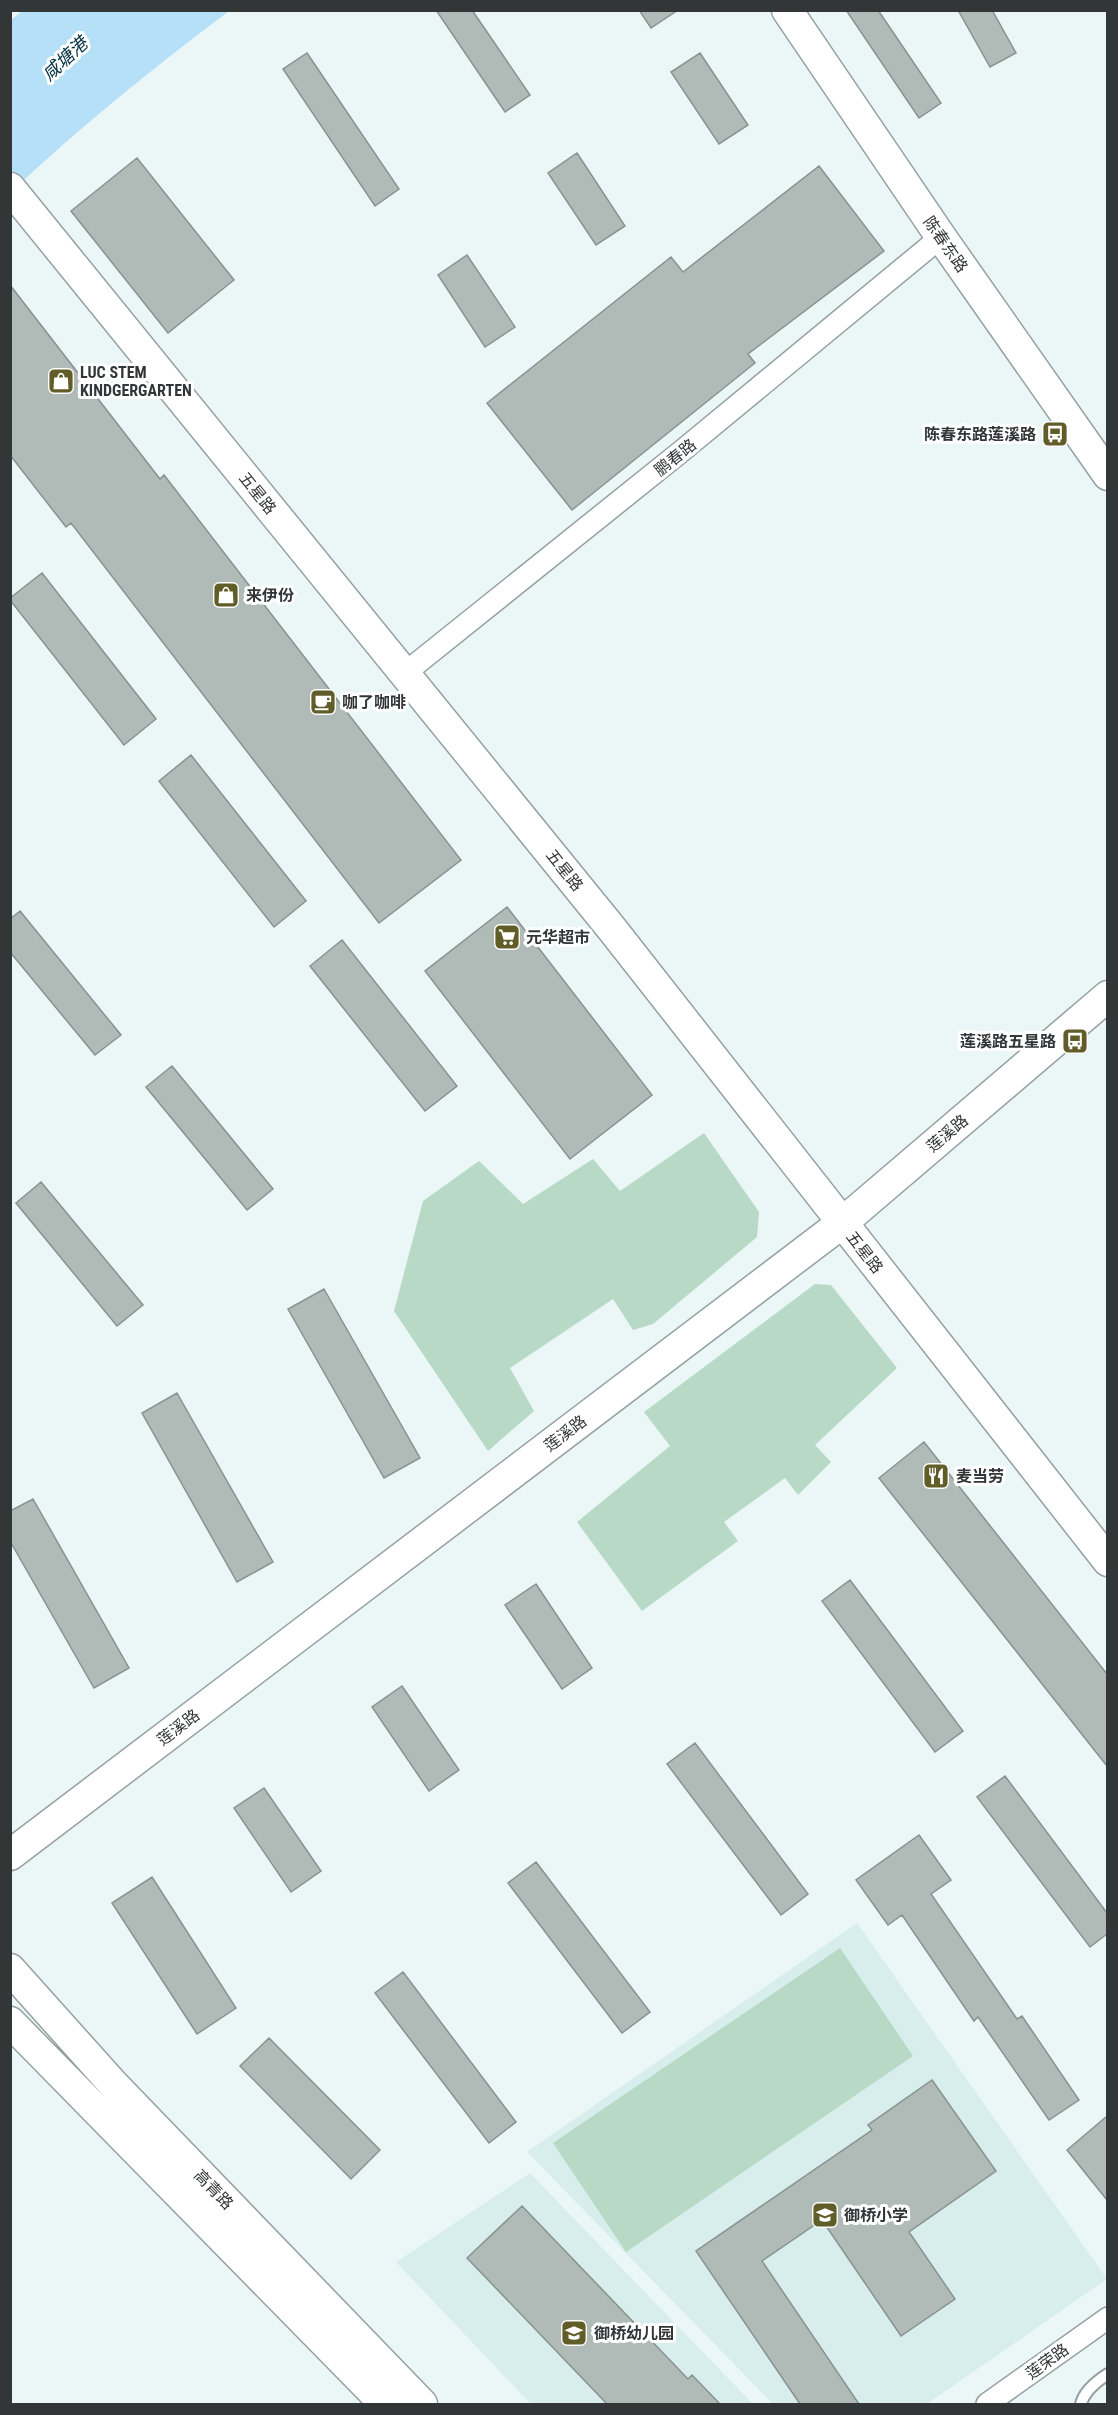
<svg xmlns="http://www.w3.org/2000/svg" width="1118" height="2415" viewBox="0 0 1118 2415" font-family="'Roboto Condensed','Noto Sans SC',sans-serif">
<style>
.built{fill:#d8eeed}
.green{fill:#b7d9c5}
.water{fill:#b6e0f8}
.building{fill:#b0bab7;stroke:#889290;stroke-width:1.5}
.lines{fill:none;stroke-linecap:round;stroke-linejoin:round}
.lane-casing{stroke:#95a0a0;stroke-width:14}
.street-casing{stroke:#95a0a0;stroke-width:24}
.secondary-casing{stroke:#95a0a0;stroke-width:33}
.lane{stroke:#fff;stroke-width:10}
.street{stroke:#fff;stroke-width:21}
.secondary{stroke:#fff;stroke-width:30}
.labels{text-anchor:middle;stroke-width:6;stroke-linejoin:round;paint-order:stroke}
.street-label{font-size:16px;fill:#323636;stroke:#fff}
.poi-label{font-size:16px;font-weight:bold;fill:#323636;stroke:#fff;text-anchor:start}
.water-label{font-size:18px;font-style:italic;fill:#002f43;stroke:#fff}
</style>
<rect width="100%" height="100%" fill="#ebf7f7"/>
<!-- built -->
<path class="built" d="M 857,1923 L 1107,2279 L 927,2404 L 773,2404 L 527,2152 Z
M 530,2173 L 753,2404 L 531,2404 L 396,2262 Z"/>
<!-- green -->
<path class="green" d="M 704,1133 L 759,1212 L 757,1237 L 653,1324 L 633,1330 L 613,1299 L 510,1368 L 534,1411 L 488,1451 L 394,1311 L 423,1201 L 479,1161 L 523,1204 L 593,1159 L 620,1191 Z
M 815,1284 L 831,1285 L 897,1368 L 815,1445 L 831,1462 L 798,1495 L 785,1478 L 724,1522 L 738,1541 L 642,1611 L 577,1522 L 670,1446 L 644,1412 Z
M 840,1948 L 913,2056 L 626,2252 L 553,2143 Z"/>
<!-- water -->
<path class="water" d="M 22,11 L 229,11 C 153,68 80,127 11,192 L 11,20 Z"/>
<!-- building -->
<path class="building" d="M 436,10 L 472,10 L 530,95 L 505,112 Z
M 639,10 L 678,10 L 651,28 Z
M 846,10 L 878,10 L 941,103 L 919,118 Z
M 958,10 L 992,10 L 1016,53 L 990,67 Z
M 307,53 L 399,189 L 375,206 L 283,69 Z
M 700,53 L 748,125 L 719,144 L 671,72 Z
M 577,153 L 625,226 L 596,245 L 548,173 Z
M 137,158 L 234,280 L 168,333 L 71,211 Z
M 819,166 L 884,251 L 748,354 L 755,363 L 572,510 L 487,403 L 671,257 L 683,272 Z
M 467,255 L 515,327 L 485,347 L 438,275 Z
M 10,285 L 160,479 L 164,475 L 461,860 L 379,923 L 71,523 L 66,527 L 10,455 Z
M 42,573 L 156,719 L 124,745 L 10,600 L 10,598 Z
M 191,755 L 306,901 L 274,927 L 159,781 Z
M 507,907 L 652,1095 L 570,1159 L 425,971 Z
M 20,911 L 121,1035 L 95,1055 L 10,952 L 10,919 Z
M 342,940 L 457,1086 L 425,1111 L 310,966 Z
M 172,1066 L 273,1189 L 247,1210 L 146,1087 Z
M 41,1182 L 143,1305 L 117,1326 L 16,1203 Z
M 324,1289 L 420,1458 L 384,1478 L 288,1309 Z
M 177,1393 L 273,1562 L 237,1582 L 142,1413 Z
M 924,1442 L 1107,1674 L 1107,1766 L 879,1478 Z
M 33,1499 L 129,1668 L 94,1688 L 10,1541 L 10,1511 Z
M 850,1580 L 963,1731 L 935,1752 L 822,1601 Z
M 536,1584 L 592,1668 L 562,1689 L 505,1605 Z
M 402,1686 L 459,1770 L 429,1791 L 372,1707 Z
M 695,1743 L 808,1894 L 781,1915 L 667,1764 Z
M 1005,1776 L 1107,1913 L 1107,1934 L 1090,1947 L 977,1797 Z
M 264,1788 L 321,1871 L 291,1892 L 234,1808 Z
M 919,1835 L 951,1880 L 931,1894 L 1017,2019 L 1022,2016 L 1079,2100 L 1049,2120 L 978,2017 L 974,2021 L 902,1915 L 888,1925 L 856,1880 Z
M 536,1862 L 650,2012 L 622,2033 L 508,1883 Z
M 152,1877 L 236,2008 L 197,2034 L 112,1903 Z
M 403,1972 L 516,2122 L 489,2143 L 375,1993 Z
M 269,2038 L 380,2150 L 351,2179 L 240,2066 Z
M 932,2080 L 996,2171 L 909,2232 L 955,2299 L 901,2336 L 822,2220 L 762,2261 L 859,2404 L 800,2404 L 696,2251 L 872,2130 L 868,2125 Z
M 1107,2116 L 1107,2200 L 1067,2150 Z
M 522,2206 L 688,2379 L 692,2375 L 720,2404 L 607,2404 L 467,2258 Z"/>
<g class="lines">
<defs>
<path id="lane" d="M 1081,2404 C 1084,2392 1097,2381 1108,2374"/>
<path id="street" d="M 405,673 L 683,450 L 941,237
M 987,2404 L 1108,2318"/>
<path id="secondary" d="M 787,10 L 941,237 L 1108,475
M 10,188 L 612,929 L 1108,1561
M 10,1855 L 842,1223 L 1108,996
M 10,1969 L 114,2085 L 422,2404
M 10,2022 L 385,2404"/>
</defs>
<!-- lane casing -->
<use href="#lane" class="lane-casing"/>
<!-- street casing -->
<use href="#street" class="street-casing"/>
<!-- secondary casing -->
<use href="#secondary" class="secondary-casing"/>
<!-- lane -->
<use href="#lane" class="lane"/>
<!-- street -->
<use href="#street" class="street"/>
<!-- secondary -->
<use href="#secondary" class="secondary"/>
</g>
<!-- icons -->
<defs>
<symbol id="shop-square" viewBox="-11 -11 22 22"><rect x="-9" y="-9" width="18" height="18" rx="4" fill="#615d29" stroke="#fff"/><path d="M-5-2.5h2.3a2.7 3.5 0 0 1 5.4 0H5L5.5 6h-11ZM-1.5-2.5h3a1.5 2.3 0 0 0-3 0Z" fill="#fff"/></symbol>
<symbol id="bus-square" viewBox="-11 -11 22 22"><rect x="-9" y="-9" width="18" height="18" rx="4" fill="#615d29" stroke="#fff"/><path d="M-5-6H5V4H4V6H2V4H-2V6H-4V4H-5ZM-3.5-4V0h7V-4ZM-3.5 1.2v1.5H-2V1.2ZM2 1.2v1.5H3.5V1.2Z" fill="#fff"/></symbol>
<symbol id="cafe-square" viewBox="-11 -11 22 22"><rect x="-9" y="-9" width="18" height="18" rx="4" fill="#615d29" stroke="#fff"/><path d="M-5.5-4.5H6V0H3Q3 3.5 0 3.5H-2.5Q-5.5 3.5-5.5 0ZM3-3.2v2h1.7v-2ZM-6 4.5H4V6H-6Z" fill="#fff"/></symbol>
<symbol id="supermarket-square" viewBox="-11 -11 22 22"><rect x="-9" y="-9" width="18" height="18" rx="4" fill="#615d29" stroke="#fff"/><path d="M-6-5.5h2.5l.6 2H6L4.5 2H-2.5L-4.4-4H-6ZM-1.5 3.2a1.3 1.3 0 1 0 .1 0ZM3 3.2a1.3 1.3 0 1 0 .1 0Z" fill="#fff"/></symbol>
<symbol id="restaurant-square" viewBox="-11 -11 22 22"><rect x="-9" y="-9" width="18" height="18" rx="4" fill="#615d29" stroke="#fff"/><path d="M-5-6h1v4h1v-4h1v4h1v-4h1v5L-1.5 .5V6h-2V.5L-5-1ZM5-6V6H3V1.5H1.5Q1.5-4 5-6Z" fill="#fff"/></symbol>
<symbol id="school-square" viewBox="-11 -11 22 22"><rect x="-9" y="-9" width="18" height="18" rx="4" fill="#615d29" stroke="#fff"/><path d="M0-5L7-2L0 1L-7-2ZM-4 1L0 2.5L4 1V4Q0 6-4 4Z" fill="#fff"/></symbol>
</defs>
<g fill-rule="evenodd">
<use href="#shop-square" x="46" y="366" width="30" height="30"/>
<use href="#bus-square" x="1040" y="419" width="30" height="30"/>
<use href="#shop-square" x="211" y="580" width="30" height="30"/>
<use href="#cafe-square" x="308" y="687" width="30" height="30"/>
<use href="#supermarket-square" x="492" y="922" width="30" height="30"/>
<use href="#bus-square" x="1060" y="1026" width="30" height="30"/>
<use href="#restaurant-square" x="921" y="1461" width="30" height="30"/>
<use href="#school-square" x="810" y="2200" width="30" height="30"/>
<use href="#school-square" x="559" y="2318" width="30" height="30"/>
</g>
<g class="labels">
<!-- street labels -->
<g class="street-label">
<text transform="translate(946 244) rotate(55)" y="6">陈春东路</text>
<text transform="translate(675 457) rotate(-39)" y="6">鹏春路</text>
<text transform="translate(258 493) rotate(51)" y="6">五星路</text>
<text transform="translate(565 870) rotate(51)" y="6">五星路</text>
<text transform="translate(947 1133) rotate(-40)" y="6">莲溪路</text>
<text transform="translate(865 1252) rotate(52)" y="6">五星路</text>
<text transform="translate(565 1433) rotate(-37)" y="6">莲溪路</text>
<text transform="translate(178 1727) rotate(-37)" y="6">莲溪路</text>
<text transform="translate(214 2189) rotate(46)" y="6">高青路</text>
<text transform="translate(1047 2361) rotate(-36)" y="6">莲荣路</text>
</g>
<!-- poi labels -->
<g class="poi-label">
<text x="80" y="378">LUC STEM<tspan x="80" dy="18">KINDGERGARTEN</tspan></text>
<text x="1036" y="440" text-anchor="end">陈春东路莲溪路</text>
<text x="246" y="601">来伊份</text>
<text x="342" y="708">咖了咖啡</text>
<text x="526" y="943">元华超市</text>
<text x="1056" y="1047" text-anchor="end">莲溪路五星路</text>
<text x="956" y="1482">麦当劳</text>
<text x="844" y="2221">御桥小学</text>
<text x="594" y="2339">御桥幼儿园</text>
</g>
<!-- water labels -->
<g class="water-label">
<text transform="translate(65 59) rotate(-43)" y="6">咸塘港</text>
</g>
</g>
<!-- border -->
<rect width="1118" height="2415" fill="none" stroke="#323636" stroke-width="24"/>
</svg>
